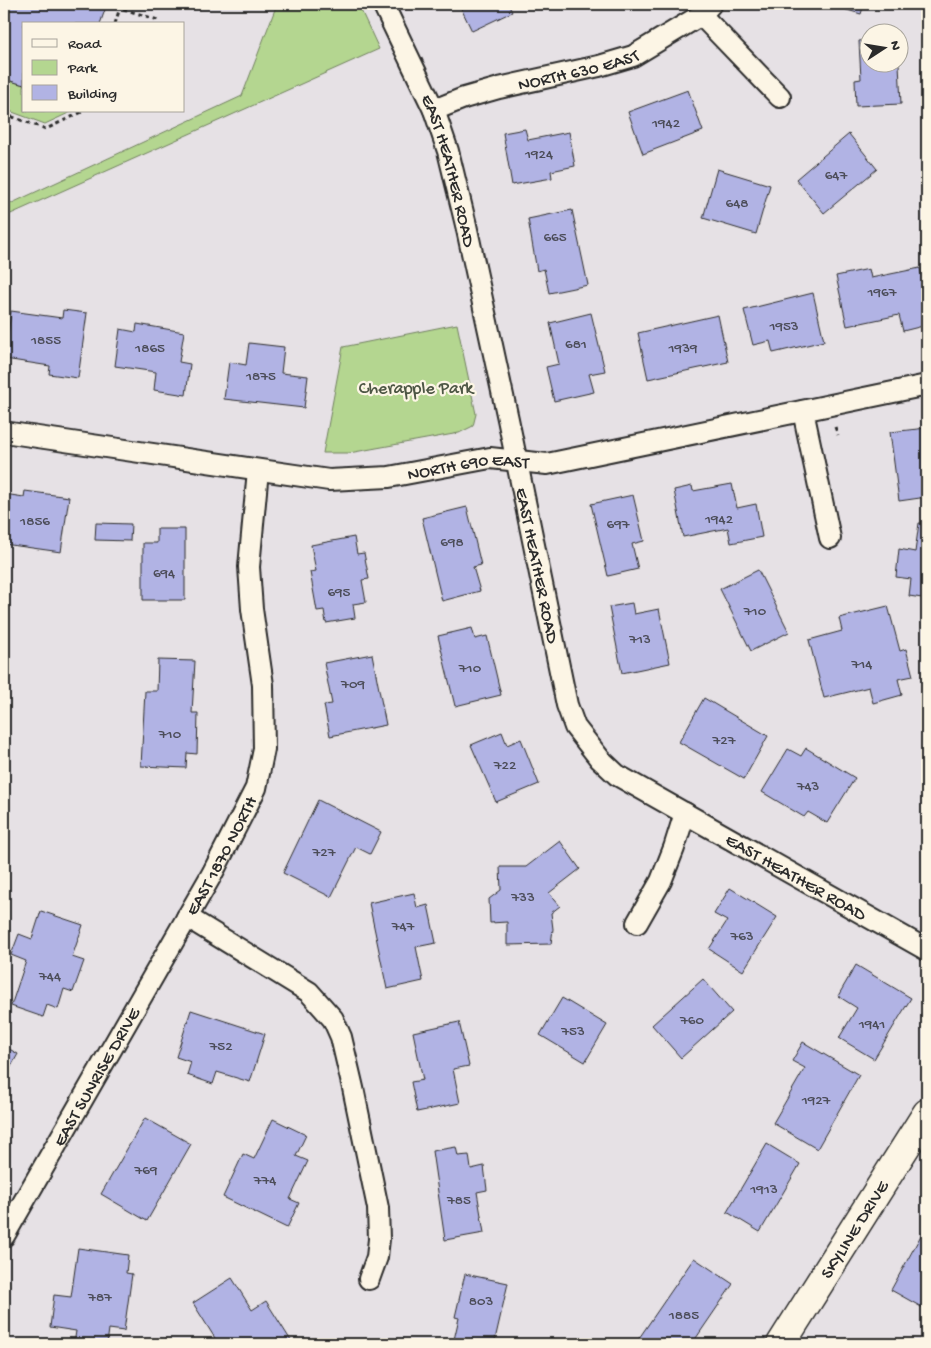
<svg xmlns="http://www.w3.org/2000/svg" width="931" height="1348" viewBox="0 0 931 1348" font-family="'Gochi Hand',sans-serif">
<style>
.green{fill:#b4d690;stroke:#70805e}
.building{fill:#b1b3e4;stroke:#2b2b2b}
.lines{fill:none;stroke-linecap:round;stroke-linejoin:round}
.street-casing{stroke:#2b2b2b;stroke-width:24}
.secondary-casing{stroke:#2b2b2b;stroke-width:31}
.path{stroke:#2b2b2b;stroke-width:3;stroke-dasharray:4 4;stroke-linecap:butt}
.street{stroke:#fcf5e5;stroke-width:20}
.secondary{stroke:#fcf5e5;stroke-width:28}
.labels{text-anchor:middle;stroke-width:4.5;stroke-linejoin:round;paint-order:stroke}
.number-label{font-size:15px;fill:#4c4d59}
.street-label{font-size:18px;fill:#2b2b2b;stroke:#fcf5e5}
.park-label{font-size:18px;fill:#4d5644;stroke:#fcf5e5}
</style>
<rect width="100%" height="100%" fill="#e6e1e5"/>
<filter id="ink" filterUnits="userSpaceOnUse"><feTurbulence type="fractalNoise" baseFrequency=".02" numOctaves="2"/><feDisplacementMap in="SourceGraphic" scale="10" xChannelSelector="R" yChannelSelector="G"/><feConvolveMatrix kernelMatrix="1 2 1 2 8 2 1 2 1" color-interpolation-filters="sRGB"/></filter>
<g filter="url(#ink)">
<!-- green -->
<path class="green" d="M 277,4 L 358,4 L 379,49 L 4,217 L 4,200 L 12,203 L 242,96 Z
M 4,79 L 24,85 L 24,111 L 73,111 L 45,124 L 4,109 Z
M 457,324 L 476,414 L 473,426 L 459,433 L 349,453 L 323,453 L 343,347 Z"/>
<!-- building -->
<path class="building" d="M 4,4 L 107,4 L 100,24 L 24,24 L 24,85 L 4,79 Z
M 459,4 L 508,4 L 512,12 L 472,31 Z
M 826,4 L 864,4 L 861,14 Z
M 868,40 L 868,62 L 898,62 L 898,44 L 901,104 L 856,106 L 855,80 L 861,79 L 859,41 Z
M 688,90 L 703,131 L 643,154 L 628,112 Z
M 525,129 L 528,140 L 569,132 L 575,166 L 551,171 L 552,178 L 512,185 L 503,133 Z
M 849,134 L 877,169 L 824,213 L 796,179 Z
M 717,169 L 770,185 L 756,234 L 703,218 Z
M 572,210 L 588,285 L 549,293 L 544,269 L 537,271 L 528,219 Z
M 920,268 L 927,304 L 927,325 L 903,331 L 899,315 L 847,326 L 836,276 L 869,269 L 871,278 Z
M 813,293 L 824,341 L 773,353 L 770,341 L 753,345 L 744,310 Z
M 63,310 L 87,313 L 78,378 L 49,374 L 50,366 L 5,359 L 11,311 L 62,318 Z
M 591,313 L 605,371 L 589,374 L 594,392 L 554,401 L 546,367 L 559,364 L 550,323 Z
M 718,315 L 728,362 L 648,379 L 638,333 Z
M 137,324 L 184,332 L 179,362 L 190,364 L 186,395 L 154,390 L 156,372 L 115,366 L 120,329 L 136,332 Z
M 249,343 L 284,347 L 281,373 L 308,376 L 304,408 L 224,399 L 229,362 L 246,365 Z
M 927,428 L 927,497 L 899,501 L 890,432 Z
M 732,484 L 737,508 L 756,504 L 762,537 L 731,543 L 728,528 L 683,537 L 674,490 L 692,486 L 693,491 Z
M 25,491 L 69,497 L 61,552 L 4,544 L 4,494 L 24,497 Z
M 633,495 L 644,541 L 632,544 L 638,569 L 608,576 L 591,504 Z
M 467,507 L 481,565 L 473,567 L 480,591 L 442,601 L 422,518 Z
M 96,523 L 131,524 L 130,541 L 95,540 Z
M 919,523 L 927,524 L 927,592 L 923,591 L 922,598 L 909,596 L 911,579 L 896,577 L 899,549 L 915,552 Z
M 157,529 L 185,529 L 185,600 L 143,600 L 143,543 L 157,543 Z
M 354,537 L 357,554 L 364,553 L 369,579 L 362,580 L 366,602 L 353,604 L 355,618 L 326,623 L 324,610 L 317,611 L 310,572 L 316,571 L 311,545 Z
M 758,570 L 789,632 L 751,651 L 720,589 Z
M 632,603 L 634,614 L 659,609 L 670,663 L 622,673 L 609,607 Z
M 888,606 L 900,651 L 906,649 L 913,676 L 898,679 L 902,695 L 873,703 L 869,687 L 824,698 L 809,640 L 842,631 L 839,618 Z
M 472,628 L 475,639 L 487,636 L 501,695 L 455,706 L 438,636 Z
M 372,654 L 386,725 L 330,736 L 324,705 L 332,704 L 324,663 Z
M 158,660 L 195,661 L 192,713 L 198,713 L 197,754 L 187,753 L 186,768 L 141,766 L 145,691 L 157,691 Z
M 704,698 L 768,736 L 744,779 L 679,742 Z
M 502,732 L 507,745 L 521,739 L 539,784 L 496,802 L 471,745 Z
M 806,748 L 855,778 L 827,823 L 808,812 L 804,817 L 762,792 L 788,749 L 801,756 Z
M 318,800 L 381,832 L 370,854 L 356,847 L 331,897 L 283,873 Z
M 560,841 L 580,869 L 549,893 L 560,906 L 551,913 L 553,929 L 551,944 L 507,945 L 507,922 L 490,923 L 489,899 L 501,890 L 500,867 L 526,867 Z
M 730,888 L 777,917 L 743,971 L 709,949 L 727,921 L 714,914 Z
M 414,893 L 417,908 L 428,905 L 436,943 L 416,947 L 423,981 L 387,989 L 369,903 Z
M 41,911 L 83,925 L 72,957 L 84,961 L 73,992 L 64,989 L 58,1009 L 47,1005 L 43,1017 L 11,1006 L 26,961 L 11,955 L 19,934 L 32,939 Z
M 856,965 L 911,998 L 874,1059 L 839,1038 L 857,1008 L 838,996 Z
M 703,979 L 732,1012 L 681,1058 L 652,1025 Z
M 562,998 L 607,1025 L 585,1062 L 540,1035 Z
M 191,1010 L 265,1034 L 250,1082 L 217,1072 L 213,1084 L 187,1075 L 191,1062 L 176,1057 Z
M 459,1022 L 469,1066 L 453,1069 L 460,1103 L 417,1112 L 411,1082 L 423,1080 L 413,1032 Z
M 803,1042 L 859,1075 L 817,1149 L 773,1123 L 805,1068 L 792,1061 Z
M 4,1046 L 18,1054 L 4,1079 Z
M 145,1118 L 191,1144 L 147,1221 L 101,1194 Z
M 273,1119 L 306,1135 L 296,1156 L 308,1161 L 290,1199 L 299,1203 L 287,1228 L 223,1197 L 243,1154 L 254,1159 Z
M 767,1144 L 800,1164 L 760,1232 L 727,1212 Z
M 456,1147 L 458,1156 L 469,1155 L 471,1169 L 484,1166 L 487,1190 L 477,1192 L 484,1233 L 445,1240 L 432,1151 Z
M 925,1228 L 927,1229 L 927,1304 L 925,1309 L 891,1290 Z
M 78,1248 L 128,1255 L 126,1273 L 132,1274 L 124,1331 L 109,1329 L 107,1344 L 74,1344 L 76,1331 L 50,1327 L 54,1295 L 71,1297 Z
M 694,1258 L 733,1284 L 692,1344 L 635,1344 Z
M 465,1274 L 508,1283 L 494,1344 L 453,1344 L 459,1318 L 455,1317 Z
M 232,1278 L 252,1310 L 266,1301 L 293,1344 L 216,1344 L 218,1343 L 193,1303 Z"/>
<g class="lines">
<defs>
<g id="street">
<path id="s1" d="M 383,4 L 434,110 L 448,151 L 466,225 L 508,419 L 567,705 L 575,727 L 600,759 L 617,775 L 927,950"/>
<path d="M 701,15 L 780,97"/>
<path id="s2" d="M 434,110 L 464,98 L 499,88 L 599,66 L 633,56 L 701,15 L 711,4"/>
<path d="M 803,411 L 830,538"/>
<path id="s3" d="M 4,432 L 329,480 L 389,477 L 490,458 L 547,464 L 927,385"/>
<path d="M 187,917 L 309,992 L 333,1019 L 341,1037 L 353,1088 L 378,1208 L 379,1239 L 377,1257 L 369,1279"/>
<path d="M 637,923 L 661,881 L 674,848 L 685,813"/>
<path id="s4" d="M 4,1236 L 212,874 L 256,788 L 264,749 L 263,685 L 252,609 L 249,567 L 258,470"/>
</g>
<g id="secondary">
<path id="s5" d="M 781,1344 L 927,1113"/>
</g>
</defs>
<!-- street casing -->
<use href="#street" class="street-casing"/>
<!-- secondary casing -->
<use href="#secondary" class="secondary-casing"/>
<!-- path -->
<path class="path" d="M 108,4 L 158,20
M 115,24 L 121,4
M 4,114 L 46,129 L 84,111
M 835,427 L 838,435"/>
<!-- street -->
<use href="#street" class="street"/>
<!-- secondary -->
<use href="#secondary" class="secondary"/>
</g>
</g>
<g class="labels">
<!-- number labels -->
<g class="number-label">
<text x="666" y="127">1942</text>
<text x="539" y="158">1924</text>
<text x="836" y="179">647</text>
<text x="737" y="207">648</text>
<text x="555" y="241">665</text>
<text x="882" y="296">1967</text>
<text x="784" y="330">1953</text>
<text x="46" y="344">1855</text>
<text x="576" y="348">681</text>
<text x="150" y="352">1865</text>
<text x="683" y="352">1939</text>
<text x="261" y="380">1875</text>
<text x="719" y="523">1942</text>
<text x="35" y="525">1856</text>
<text x="618" y="528">697</text>
<text x="452" y="546">698</text>
<text x="164" y="577">694</text>
<text x="339" y="596">695</text>
<text x="755" y="615">710</text>
<text x="640" y="643">713</text>
<text x="862" y="668">714</text>
<text x="470" y="672">710</text>
<text x="353" y="688">709</text>
<text x="170" y="738">710</text>
<text x="724" y="744">727</text>
<text x="505" y="769">722</text>
<text x="808" y="790">743</text>
<text x="324" y="856">727</text>
<text x="523" y="901">733</text>
<text x="403" y="930">747</text>
<text x="742" y="940">763</text>
<text x="50" y="980">744</text>
<text x="692" y="1024">760</text>
<text x="872" y="1028">1941</text>
<text x="573" y="1035">753</text>
<text x="221" y="1050">752</text>
<text x="816" y="1104">1927</text>
<text x="146" y="1174">769</text>
<text x="265" y="1184">774</text>
<text x="764" y="1193">1913</text>
<text x="459" y="1204">785</text>
<text x="100" y="1301">787</text>
<text x="481" y="1305">803</text>
<text x="684" y="1319">1885</text>
</g>
<!-- street labels -->
<g class="street-label">
<text dy="6" stroke="none"><textPath href="#s2" startOffset="150">NORTH 630 EAST</textPath></text>
<text dy="6" stroke="none"><textPath href="#s1" startOffset="180">EAST HEATHER ROAD</textPath></text>
<text dy="6" stroke="none"><textPath href="#s3" startOffset="469">NORTH 690 EAST</textPath></text>
<text dy="6" stroke="none"><textPath href="#s1" startOffset="585">EAST HEATHER ROAD</textPath></text>
<text dy="6" stroke="none"><textPath href="#s4" startOffset="438">EAST 1870 NORTH</textPath></text>
<text dy="6" stroke="none"><textPath href="#s1" startOffset="1021">EAST HEATHER ROAD</textPath></text>
<text dy="6" stroke="none"><textPath href="#s4" startOffset="184">EAST SUNRISE DRIVE</textPath></text>
<text dy="6" stroke="none"><textPath href="#s5" startOffset="136">SKYLINE DRIVE</textPath></text>
</g>
<!-- park labels -->
<g class="park-label">
<text x="416" y="393">Cherapple Park</text>
</g>
</g>
<!-- margin -->
<rect width="931" height="1348" fill="none" stroke="#fcf5e5" stroke-width="20"/>
<rect x="10" y="10" width="911" height="1328" fill="none" stroke="#2b2b2b" stroke-width="2" filter="url(#ink)"/>
<!-- legend -->
<rect x="22" y="22" width="162" height="90" fill="#fcf5e5" stroke="#a8a49b"/>
<rect x="32" y="39" width="25" height="8" fill="#fcf5e5" stroke="#a8a49b"/>
<text x="68" y="48" font-size="15" fill="#2b2b2b">Road</text>
<rect x="32" y="60" width="25" height="15" fill="#b4d690" stroke="#a8a49b"/>
<text x="68" y="72" font-size="15" fill="#2b2b2b">Park</text>
<rect x="32" y="85" width="25" height="15" fill="#b1b3e4" stroke="#a8a49b"/>
<text x="68" y="98" font-size="15" fill="#2b2b2b">Building</text>
<!-- north arrow -->
<g transform="translate(884 48) rotate(78)"><circle r="24" fill="#fcf5e5" stroke="#a8a49b"/>
<path d="M0-4L9 19L0 12L-9 19Z" fill="#2b2b2b"/>
<text y="-8" font-size="14" font-weight="bold" text-anchor="middle" fill="#2b2b2b">N</text>
</g>
</svg>
